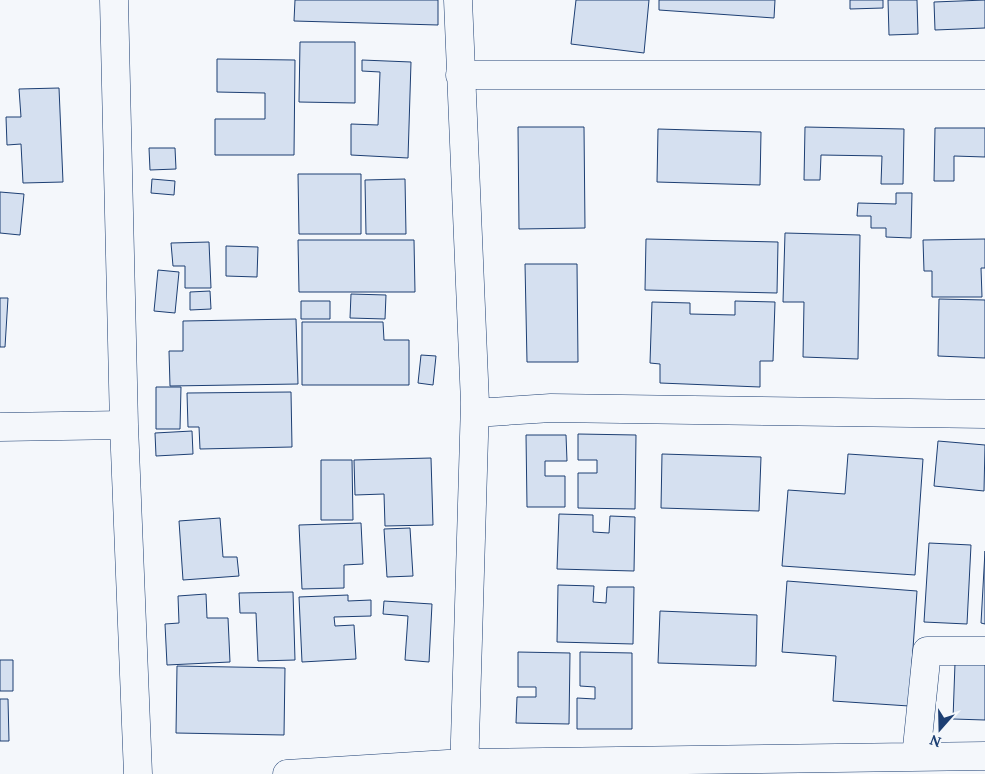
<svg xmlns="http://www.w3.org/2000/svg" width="985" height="774" viewBox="0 0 985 774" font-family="Lora,serif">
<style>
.building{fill:#d5e0f0;stroke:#1d3f73}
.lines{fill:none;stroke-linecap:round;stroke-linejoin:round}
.minor-casing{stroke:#1d3f73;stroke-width:29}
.minor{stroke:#f4f7fb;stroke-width:28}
</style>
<rect width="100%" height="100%" fill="#f4f7fb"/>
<!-- building -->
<path class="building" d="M 295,0 L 438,0 L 438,25 L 294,21 Z
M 576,0 L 649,0 L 644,53 L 571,44 Z
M 659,0 L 775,0 L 774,18 L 659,10 Z
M 850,0 L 883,0 L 883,8 L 850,9 Z
M 888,0 L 917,0 L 918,34 L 889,35 Z
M 985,0 L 985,28 L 935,30 L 934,2 Z
M 300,42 L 355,42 L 355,103 L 299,102 Z
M 217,59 L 295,60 L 294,155 L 215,155 L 215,119 L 265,119 L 265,93 L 217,92 Z
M 362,60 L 411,62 L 408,158 L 351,155 L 351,124 L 378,125 L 380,72 L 362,71 Z
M 59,88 L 63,182 L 23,183 L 21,144 L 7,145 L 6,117 L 21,117 L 19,89 Z
M 518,127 L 584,127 L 585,228 L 519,229 Z
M 805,127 L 904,129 L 903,184 L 881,184 L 882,156 L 821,155 L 820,180 L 804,180 Z
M 935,128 L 985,128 L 985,157 L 954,156 L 954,181 L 934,181 Z
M 658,129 L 761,132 L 760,185 L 657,182 Z
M 149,148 L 175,148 L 176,169 L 150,170 Z
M 298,174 L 361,174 L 361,234 L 299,234 Z
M 152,179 L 175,181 L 174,195 L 151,193 Z
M 405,179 L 406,234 L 366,234 L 365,180 Z
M 0,192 L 24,194 L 20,235 L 0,233 Z
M 896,193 L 912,193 L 911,238 L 886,237 L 886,228 L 871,228 L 871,216 L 857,216 L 858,203 L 896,204 Z
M 785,233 L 860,235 L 858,359 L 803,357 L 804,302 L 783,302 Z
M 646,239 L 778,242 L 777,293 L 645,290 Z
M 985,239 L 985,268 L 981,268 L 982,297 L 932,297 L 932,271 L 924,271 L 923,240 Z
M 298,240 L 414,240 L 415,292 L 299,292 Z
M 209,242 L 211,288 L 185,288 L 185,266 L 173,266 L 171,243 Z
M 226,246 L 258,247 L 257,277 L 226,276 Z
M 525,264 L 577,264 L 578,362 L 527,362 Z
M 158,270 L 179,272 L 175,313 L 154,311 Z
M 210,291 L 211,309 L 190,310 L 190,292 Z
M 351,294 L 386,295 L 385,319 L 350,318 Z
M 0,298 L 8,298 L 5,347 L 0,347 Z
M 939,299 L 985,300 L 985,358 L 938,356 Z
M 301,301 L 330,301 L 330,319 L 301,319 Z
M 735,301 L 775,302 L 773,361 L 760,361 L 760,387 L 660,383 L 660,364 L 650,363 L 652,302 L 690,303 L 690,314 L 735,315 Z
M 296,319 L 298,384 L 170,386 L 169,351 L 183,351 L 183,321 Z
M 302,322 L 383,322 L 384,340 L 409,340 L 409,385 L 302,385 Z
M 421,355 L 436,356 L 433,385 L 418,383 Z
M 156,387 L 181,387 L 180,429 L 156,429 Z
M 291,392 L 292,447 L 200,449 L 199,427 L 188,427 L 187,393 Z
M 192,431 L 193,454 L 156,456 L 155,433 Z
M 578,434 L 636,435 L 635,509 L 578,508 L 578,473 L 597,473 L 597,460 L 578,460 Z
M 526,435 L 566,435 L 567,461 L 545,461 L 545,476 L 565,476 L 565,507 L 527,507 Z
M 938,441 L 985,445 L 984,491 L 934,486 Z
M 662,454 L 761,457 L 759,511 L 661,508 Z
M 848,454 L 923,459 L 915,575 L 782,566 L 788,490 L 845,494 Z
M 431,458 L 433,525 L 385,526 L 384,494 L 355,495 L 354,460 Z
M 321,460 L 352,460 L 353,520 L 321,520 Z
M 559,514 L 593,515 L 593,532 L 609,533 L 610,516 L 635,517 L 634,571 L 557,569 Z
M 220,518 L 223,557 L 237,557 L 239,576 L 183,580 L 179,521 Z
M 361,523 L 363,564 L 344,565 L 344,588 L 302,589 L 299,525 Z
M 410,528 L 413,576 L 387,577 L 384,529 Z
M 929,543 L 971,545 L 967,624 L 924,622 Z
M 985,551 L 985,624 L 981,623 Z
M 787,581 L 917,591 L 909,706 L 833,701 L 836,656 L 782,652 Z
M 558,585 L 594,586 L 593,602 L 606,603 L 607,587 L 634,587 L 633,644 L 557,642 Z
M 293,592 L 295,660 L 258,661 L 256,613 L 240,613 L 239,593 Z
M 206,594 L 207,618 L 228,618 L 230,662 L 167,665 L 165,624 L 179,623 L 178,596 Z
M 348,595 L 348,601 L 371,600 L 371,616 L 334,617 L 335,626 L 354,625 L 356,659 L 302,662 L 299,597 Z
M 384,601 L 432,604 L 429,662 L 405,660 L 408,616 L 383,614 Z
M 660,611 L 757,615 L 756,666 L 658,663 Z
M 518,652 L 570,653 L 569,724 L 516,723 L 517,697 L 536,697 L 536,687 L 518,687 Z
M 580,652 L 632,653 L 632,729 L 577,729 L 577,698 L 595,699 L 595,687 L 580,686 Z
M 0,660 L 13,660 L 13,691 L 0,691 Z
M 955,663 L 985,664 L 985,720 L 953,719 Z
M 177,666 L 285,668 L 284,735 L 176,733 Z
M 0,699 L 8,699 L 9,741 L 0,741 Z"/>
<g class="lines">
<defs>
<path id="minor" d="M 114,0 L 124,425 L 138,774
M 458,0 L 475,403 L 464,774
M 460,75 L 985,75
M 475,413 L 551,408 L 985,414
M 0,427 L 124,425
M 916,757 L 927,651 L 985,651
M 287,774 L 464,763 L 985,756"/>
</defs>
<!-- minor casing -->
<use href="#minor" class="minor-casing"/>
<!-- minor -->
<use href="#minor" class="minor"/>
</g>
<!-- north arrow -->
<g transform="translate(940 729) rotate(200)" stroke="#f4f7fb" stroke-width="4" paint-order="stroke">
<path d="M0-4L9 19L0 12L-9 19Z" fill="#1d3f73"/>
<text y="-8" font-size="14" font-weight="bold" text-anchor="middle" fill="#1d3f73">N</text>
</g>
</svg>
